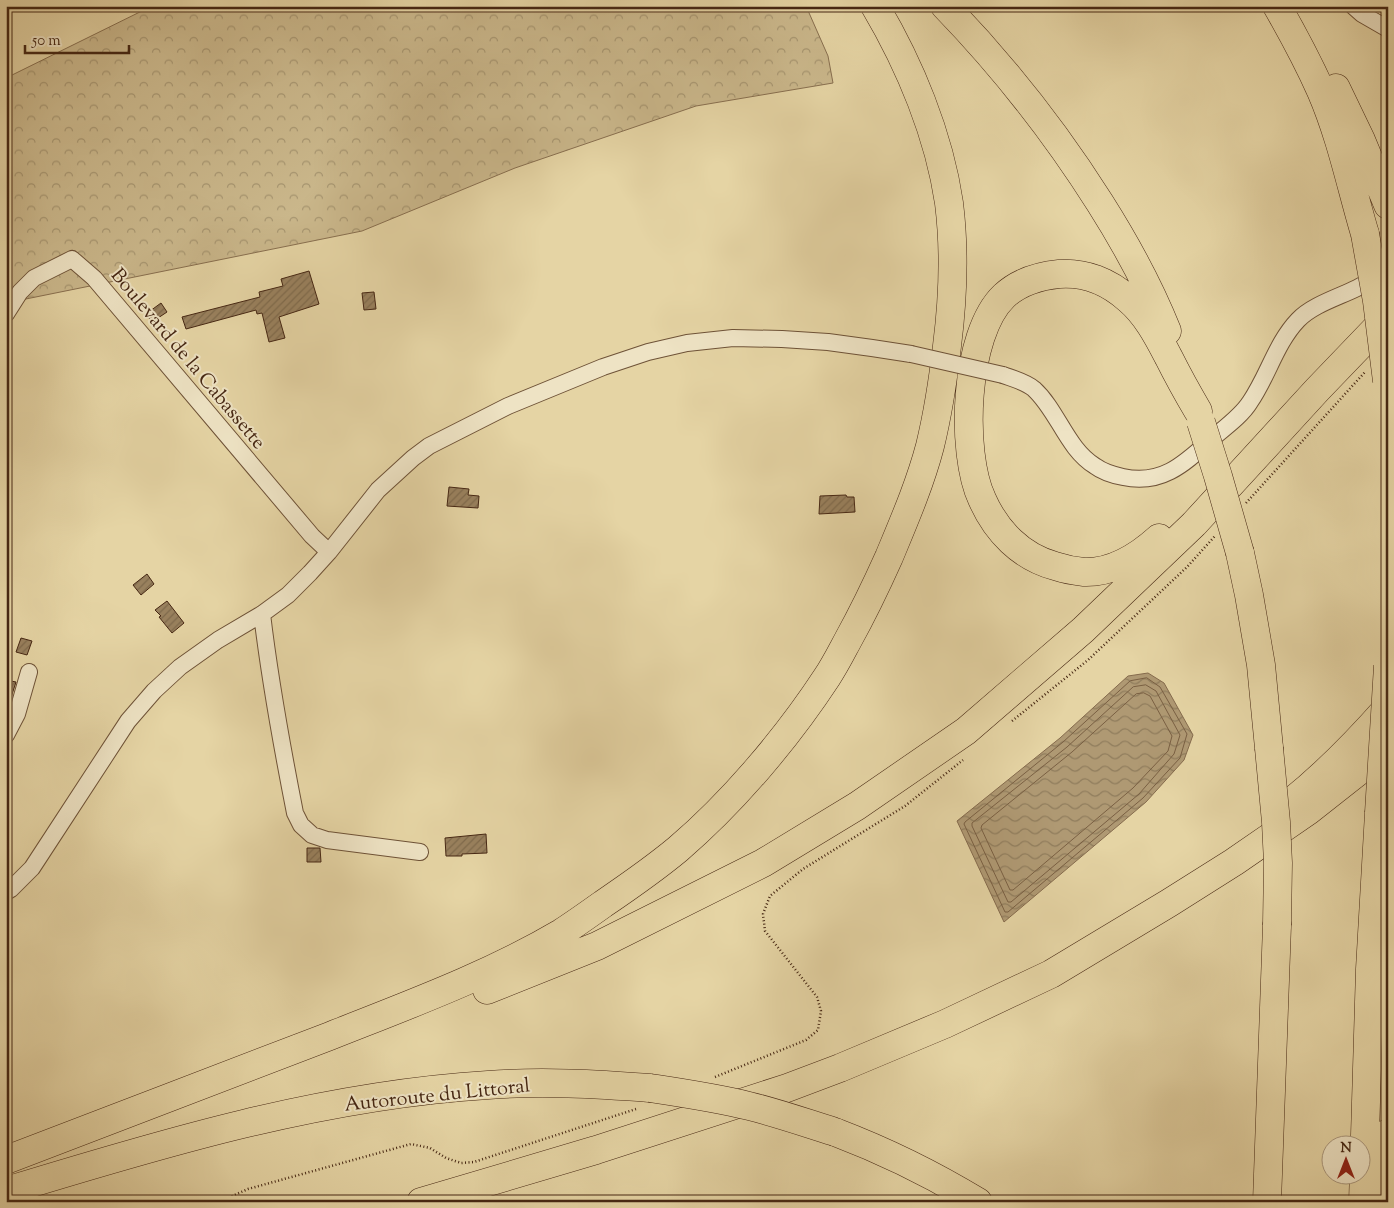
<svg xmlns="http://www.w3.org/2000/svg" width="1394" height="1208" viewBox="0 0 1394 1208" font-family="'Sorts Mill Goudy',serif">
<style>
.forest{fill:url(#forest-crowns);stroke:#886f4f}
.water{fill:url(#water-waves);stroke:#856b4d}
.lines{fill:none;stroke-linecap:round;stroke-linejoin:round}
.shore{stroke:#7a6043;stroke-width:1}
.building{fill:url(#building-hatch);stroke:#462713}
.minor-casing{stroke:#6e5237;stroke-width:18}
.motorway-casing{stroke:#462713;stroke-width:29}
.path{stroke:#462713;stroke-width:2.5;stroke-dasharray:1 2.5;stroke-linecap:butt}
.minor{stroke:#eee3c4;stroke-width:16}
.motorway{stroke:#e5d4a4;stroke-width:28}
.minor-bridge-casing{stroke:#6e5237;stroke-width:18;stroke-linecap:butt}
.motorway-bridge-casing{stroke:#462713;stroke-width:29;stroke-linecap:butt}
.minor-bridge{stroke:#eee3c4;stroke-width:16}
.motorway-bridge{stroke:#e5d4a4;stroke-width:28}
.labels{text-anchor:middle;stroke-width:4;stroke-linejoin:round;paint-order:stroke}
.street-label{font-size:20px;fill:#462713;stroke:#eee3c4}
</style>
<defs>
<pattern id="forest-crowns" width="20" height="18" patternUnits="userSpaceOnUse" patternTransform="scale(1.25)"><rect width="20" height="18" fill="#cab78b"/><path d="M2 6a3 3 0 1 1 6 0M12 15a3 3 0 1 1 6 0" fill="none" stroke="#a69570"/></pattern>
<pattern id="water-waves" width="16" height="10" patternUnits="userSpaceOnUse" patternTransform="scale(1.25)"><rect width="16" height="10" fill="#af9973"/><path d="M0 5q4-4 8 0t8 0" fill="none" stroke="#907d5d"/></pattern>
<pattern id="building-hatch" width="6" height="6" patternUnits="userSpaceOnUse" patternTransform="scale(1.25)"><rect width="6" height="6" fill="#99815e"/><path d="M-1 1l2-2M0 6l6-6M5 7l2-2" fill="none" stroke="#7f6a4c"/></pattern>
</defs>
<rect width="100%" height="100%" fill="#e5d4a4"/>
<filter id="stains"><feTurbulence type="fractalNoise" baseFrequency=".004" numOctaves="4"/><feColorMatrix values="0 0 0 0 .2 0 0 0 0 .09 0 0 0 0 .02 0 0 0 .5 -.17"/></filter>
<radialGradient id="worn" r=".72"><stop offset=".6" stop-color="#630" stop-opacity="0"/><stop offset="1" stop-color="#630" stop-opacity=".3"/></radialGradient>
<!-- forest -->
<path class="forest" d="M 152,6 L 806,6 L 828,56 L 833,83 L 696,106 L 515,168 L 362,231 L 6,303 L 6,78 Z"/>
<!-- water -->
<path class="water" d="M 1148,673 L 1164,683 L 1193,735 L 1184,760 L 1146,802 L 1004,922 L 957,821 L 1060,738 L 1128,676 Z"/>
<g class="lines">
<!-- shore -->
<path class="shore" d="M 1147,678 L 1160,687 L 1187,734 L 1180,758 L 1143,798 L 1008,912 L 1005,912 L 964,824 L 965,822 L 1063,742 L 1130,681 Z
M 1146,685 L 1156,691 L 1180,735 L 1174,754 L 1139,794 L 1011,902 L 1008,902 L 972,826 L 972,823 L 1067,747 L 1133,687 Z
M 1144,693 L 1150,696 L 1172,736 L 1168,751 L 1133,788 L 1013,890 L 1010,890 L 981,828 L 982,825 L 1072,752 L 1136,694 Z"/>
</g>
<!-- building -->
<path class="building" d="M 309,271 L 319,304 L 279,317 L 285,338 L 269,342 L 262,313 L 257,314 L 256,310 L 186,329 L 182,317 L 260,297 L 259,292 L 283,286 L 281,279 Z
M 374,292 L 376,309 L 364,310 L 362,293 Z
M 161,303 L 167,312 L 152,322 L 146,314 Z
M 449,487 L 469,489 L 468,495 L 479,496 L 478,508 L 447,506 Z
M 846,495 L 847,497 L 854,497 L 855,512 L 819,514 L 820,496 Z
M 147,574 L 154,584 L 141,595 L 133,585 Z
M 167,601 L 184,623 L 172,633 L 159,617 L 161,616 L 155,610 Z
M 21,638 L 32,641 L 27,655 L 16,652 Z
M 6,680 L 16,682 L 6,713 Z
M 486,834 L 487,853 L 462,854 L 462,856 L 446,856 L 445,838 Z
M 307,848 L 320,848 L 321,862 L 307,862 Z"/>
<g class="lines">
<defs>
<path id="minor" d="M 1353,6 L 1362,14 L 1388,29
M 6,314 L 20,292 L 34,278 L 72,259 L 94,278 L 312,536 L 329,552
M 1003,375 C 1014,379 1026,382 1034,389 C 1058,411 1067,449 1095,466 C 1103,472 1113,475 1123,477 C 1164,486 1187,461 1215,436 C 1227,426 1242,415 1250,402 C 1268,376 1276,343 1298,320 C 1312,305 1339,297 1357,288 C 1369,282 1379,274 1388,265
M 262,614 C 270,681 282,747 295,813 L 301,825 L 312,835 L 327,840 L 420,852
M 6,735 L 17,714 L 29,672
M 6,892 L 11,889 L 32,868 L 128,721 L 154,691 L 180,667 L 218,640 L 262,614 L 288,595 L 310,573 L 329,552 L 378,490 L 413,458 L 429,446 L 508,406 L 603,367 L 648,352 L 687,343 L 733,338 L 782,339 L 828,342 L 872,348 L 911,354"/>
<path id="motorway" d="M 945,6 C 1003,66 1055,132 1100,203 C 1126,244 1149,286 1167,331
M 1277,6 C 1293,34 1308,62 1321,91 C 1341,137 1351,187 1365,234
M 1336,88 L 1361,140 L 1388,205
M 1159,538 C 1139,556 1112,573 1084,572 C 1074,571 1064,569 1055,566 C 1021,557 996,531 982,499 C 960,452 964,334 1004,296 C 1019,282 1039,276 1059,274 C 1085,272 1109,282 1128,299 C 1147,315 1158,337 1169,358 C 1178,376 1188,394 1198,411
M 1240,553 L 1249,595 L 1261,665 L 1269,748
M 1291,802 C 1326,774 1358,741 1388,707
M 487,990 L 597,946 L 763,863 L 857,806 L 966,731 L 1083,630 L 1194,524 L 1317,390 L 1388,316
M 835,1132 C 885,1151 932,1174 978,1202
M 6,1160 C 114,1118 222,1078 330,1036 C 408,1005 488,976 561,933 C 575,924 589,914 603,904 C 628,887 654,869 678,849 C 733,802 787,738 827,677 C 835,665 841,653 848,640 C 863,613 876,586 889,557 C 904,521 920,484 930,446 C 938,413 943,380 947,346 C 953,299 955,251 949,203 C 939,135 910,65 875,6
M 6,1191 C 163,1143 323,1095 488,1085 C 542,1081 596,1084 650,1088
M 421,1202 L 596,1150 L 787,1088 L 840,1068 L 945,1024 L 1051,974 L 1169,903 L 1234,862 L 1308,811 L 1388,748
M 1267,1202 L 1277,925
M 1363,1202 L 1370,969 L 1379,813
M 1380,1202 L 1381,1184 L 1388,1133"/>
</defs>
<!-- minor casing -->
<use href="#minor" class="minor-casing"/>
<!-- motorway casing -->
<use href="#motorway" class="motorway-casing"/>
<!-- path -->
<path class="path" d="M 1246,503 L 1365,372
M 1012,721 L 1088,660 L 1187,567 L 1215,536
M 715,1077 L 806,1040 L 818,1030 L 821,1011 L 817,997 L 765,931 L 763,914 L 770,896 L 803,869 L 905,806 L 963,760
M 219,1202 L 248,1189 L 411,1144 L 430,1148 L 446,1158 L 461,1163 L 474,1162 L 636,1109"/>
<!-- minor -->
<use href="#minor" class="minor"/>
<!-- motorway -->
<use href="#motorway" class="motorway"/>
<defs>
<path id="minor-bridge" d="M 911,354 L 1003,375"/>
<path id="motorway-bridge" d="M 1365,234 L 1377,301 L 1387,381
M 1201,422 L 1218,476 L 1240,553
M 1269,748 L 1276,822 L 1278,863 L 1277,925
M 1379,813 L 1388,666
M 650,1088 C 683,1093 717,1098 749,1106 C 778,1113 806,1123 835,1132"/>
</defs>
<!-- minor-bridge casing -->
<use href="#minor-bridge" class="minor-bridge-casing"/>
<!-- motorway-bridge casing -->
<use href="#motorway-bridge" class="motorway-bridge-casing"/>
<!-- minor-bridge -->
<use href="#minor-bridge" class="minor-bridge"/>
<!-- motorway-bridge -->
<use href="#motorway-bridge" class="motorway-bridge"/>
</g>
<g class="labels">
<!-- street labels -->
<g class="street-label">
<text transform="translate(189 358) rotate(50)" y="7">Boulevard de la Cabassette</text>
<text transform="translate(437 1094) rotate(-6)" y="7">Autoroute du Littoral</text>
</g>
</g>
<!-- margin -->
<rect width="1394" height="1208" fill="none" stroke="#e5d4a4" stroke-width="25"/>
<rect x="8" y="8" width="1379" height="1193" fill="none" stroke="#462713" stroke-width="2.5"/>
<rect x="12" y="12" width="1369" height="1183" fill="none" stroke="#462713"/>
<!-- north arrow -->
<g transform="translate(1346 1160)"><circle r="24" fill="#eee3c4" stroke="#ab987d"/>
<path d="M0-4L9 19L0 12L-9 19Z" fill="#8f2418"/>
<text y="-8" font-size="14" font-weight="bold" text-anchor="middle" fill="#462713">N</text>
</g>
<!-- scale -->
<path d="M25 45v8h104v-8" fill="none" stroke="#462713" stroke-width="2.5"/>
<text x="32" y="45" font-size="15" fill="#462713" stroke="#eee3c4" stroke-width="4" paint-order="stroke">50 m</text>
<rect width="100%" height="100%" filter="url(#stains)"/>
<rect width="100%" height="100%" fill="url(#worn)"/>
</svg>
